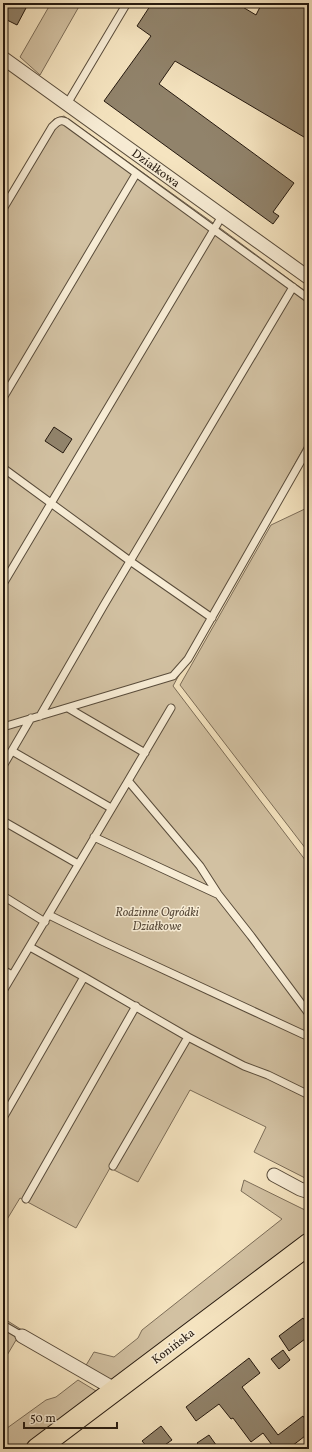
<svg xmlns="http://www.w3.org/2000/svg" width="312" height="1452" viewBox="0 0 312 1452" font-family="Vollkorn,serif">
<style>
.green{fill:#d2c1a2;stroke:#7c6d58}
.building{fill:#91836b;stroke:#25190f}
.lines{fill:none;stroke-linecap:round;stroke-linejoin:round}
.service-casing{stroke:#594c3b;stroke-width:9}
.minor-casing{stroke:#594c3b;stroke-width:15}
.primary-casing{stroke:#25190f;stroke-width:23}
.service{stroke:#f8edd6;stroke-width:7}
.minor{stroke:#f8edd6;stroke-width:13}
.primary{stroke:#f5e4c0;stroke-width:21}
.labels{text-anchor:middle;stroke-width:3;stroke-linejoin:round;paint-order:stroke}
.street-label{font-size:12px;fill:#25190f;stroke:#f8edd6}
.park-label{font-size:12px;font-style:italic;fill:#594b3b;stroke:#f8edd6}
</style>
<rect width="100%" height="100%" fill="#f5e4c0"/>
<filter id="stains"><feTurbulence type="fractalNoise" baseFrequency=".005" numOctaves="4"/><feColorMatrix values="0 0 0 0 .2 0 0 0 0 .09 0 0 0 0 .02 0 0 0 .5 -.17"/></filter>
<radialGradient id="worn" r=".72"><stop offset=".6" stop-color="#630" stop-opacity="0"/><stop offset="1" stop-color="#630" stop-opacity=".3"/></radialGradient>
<!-- green -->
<path class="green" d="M 51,3 L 81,3 L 40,75 L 20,57 Z
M 64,116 L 216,225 L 309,294 L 309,438 L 173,686 L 309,865 L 309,1180 L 254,1152 L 266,1127 L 190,1090 L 138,1182 L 110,1168 L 76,1228 L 20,1198 L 3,1226 L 3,204 L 54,119 Z
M 309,507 L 309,853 L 180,685 L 271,525 Z
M 244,1180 L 307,1211 L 309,1211 L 309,1237 L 124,1378 L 110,1380 L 85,1367 L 94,1352 L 114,1357 L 138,1338 L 142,1330 L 282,1219 L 241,1191 Z
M 3,1318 L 22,1330 L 3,1362 Z
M 78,1380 L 101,1394 L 28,1449 L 3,1449 L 3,1431 L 46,1400 L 56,1397 Z"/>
<!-- building -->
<path class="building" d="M 5,3 L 16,3 L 26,8 L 17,25 L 3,18 L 3,8 Z
M 152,3 L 236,3 L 256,15 L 262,3 L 309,3 L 309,140 L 175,61 L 159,84 L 294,183 L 273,212 L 279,216 L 273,224 L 104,101 L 151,36 L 137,26 Z
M 54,427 L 72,439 L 63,453 L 45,441 Z
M 303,1318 L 309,1326 L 309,1336 L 289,1351 L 279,1336 Z
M 283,1350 L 290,1360 L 279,1369 L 271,1359 Z
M 249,1358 L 260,1373 L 242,1387 L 278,1435 L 303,1416 L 309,1425 L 309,1433 L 288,1449 L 275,1449 L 263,1433 L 251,1442 L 233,1418 L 231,1419 L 219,1404 L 196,1421 L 186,1407 Z
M 161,1426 L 172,1440 L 159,1449 L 149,1449 L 142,1441 Z
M 209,1435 L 219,1449 L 202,1449 L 197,1443 Z"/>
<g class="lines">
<defs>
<path id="service" d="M 67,104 L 127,3
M 3,209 L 52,127 C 57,122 60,119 66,122 L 309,299
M 3,398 L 136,174
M 3,468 L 130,561 L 212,618
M 3,584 L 222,216
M 68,708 L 145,753
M 40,716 L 104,605 L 293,287
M 3,727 L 173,676 L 188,659 L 309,447
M 12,751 L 111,808
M 3,766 L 31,718
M 128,781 L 171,708
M 3,821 L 78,864
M 94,837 L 217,894
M 3,896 L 45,922
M 49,915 L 104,942 L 309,1037
M 3,970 L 12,975
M 84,977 L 188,1037 L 244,1066 L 268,1075 L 309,1095
M 3,991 L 128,781 L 130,783 L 200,866 L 218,894 L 251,936 L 309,1014
M 3,1118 L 84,977 L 30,947
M 113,1166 L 188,1037
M 26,1199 L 136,1006
M 3,1325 L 22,1336"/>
<path id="minor" d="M 3,58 L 309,278
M 274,1175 L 300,1189 L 309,1192
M 22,1336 L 116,1390"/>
<path id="primary" d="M 37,1449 L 309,1244"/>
</defs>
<!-- service casing -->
<use href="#service" class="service-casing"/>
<!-- minor casing -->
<use href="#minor" class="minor-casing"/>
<!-- primary casing -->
<use href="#primary" class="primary-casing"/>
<!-- service -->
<use href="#service" class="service"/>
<!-- minor -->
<use href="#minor" class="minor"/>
<!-- primary -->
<use href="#primary" class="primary"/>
</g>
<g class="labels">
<!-- street labels -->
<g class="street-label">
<text transform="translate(156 168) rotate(36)" y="4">Działkowa</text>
<text transform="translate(173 1346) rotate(-37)" y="4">Konińska</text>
</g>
<!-- park labels -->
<g class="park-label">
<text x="157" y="916">Rodzinne Ogródki<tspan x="157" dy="14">Działkowe</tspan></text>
</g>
</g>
<!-- margin -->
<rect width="312" height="1452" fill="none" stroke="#f5e4c0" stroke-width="16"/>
<rect x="4" y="4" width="304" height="1444" fill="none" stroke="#25190f" stroke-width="2"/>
<rect x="8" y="8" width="296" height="1436" fill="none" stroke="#25190f"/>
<!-- scale -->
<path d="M24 1422v6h93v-6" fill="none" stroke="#25190f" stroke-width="2"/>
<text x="30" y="1422" font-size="12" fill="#25190f" stroke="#f8edd6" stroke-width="3" paint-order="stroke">50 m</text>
<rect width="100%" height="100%" filter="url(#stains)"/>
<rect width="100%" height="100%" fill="url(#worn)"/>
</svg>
